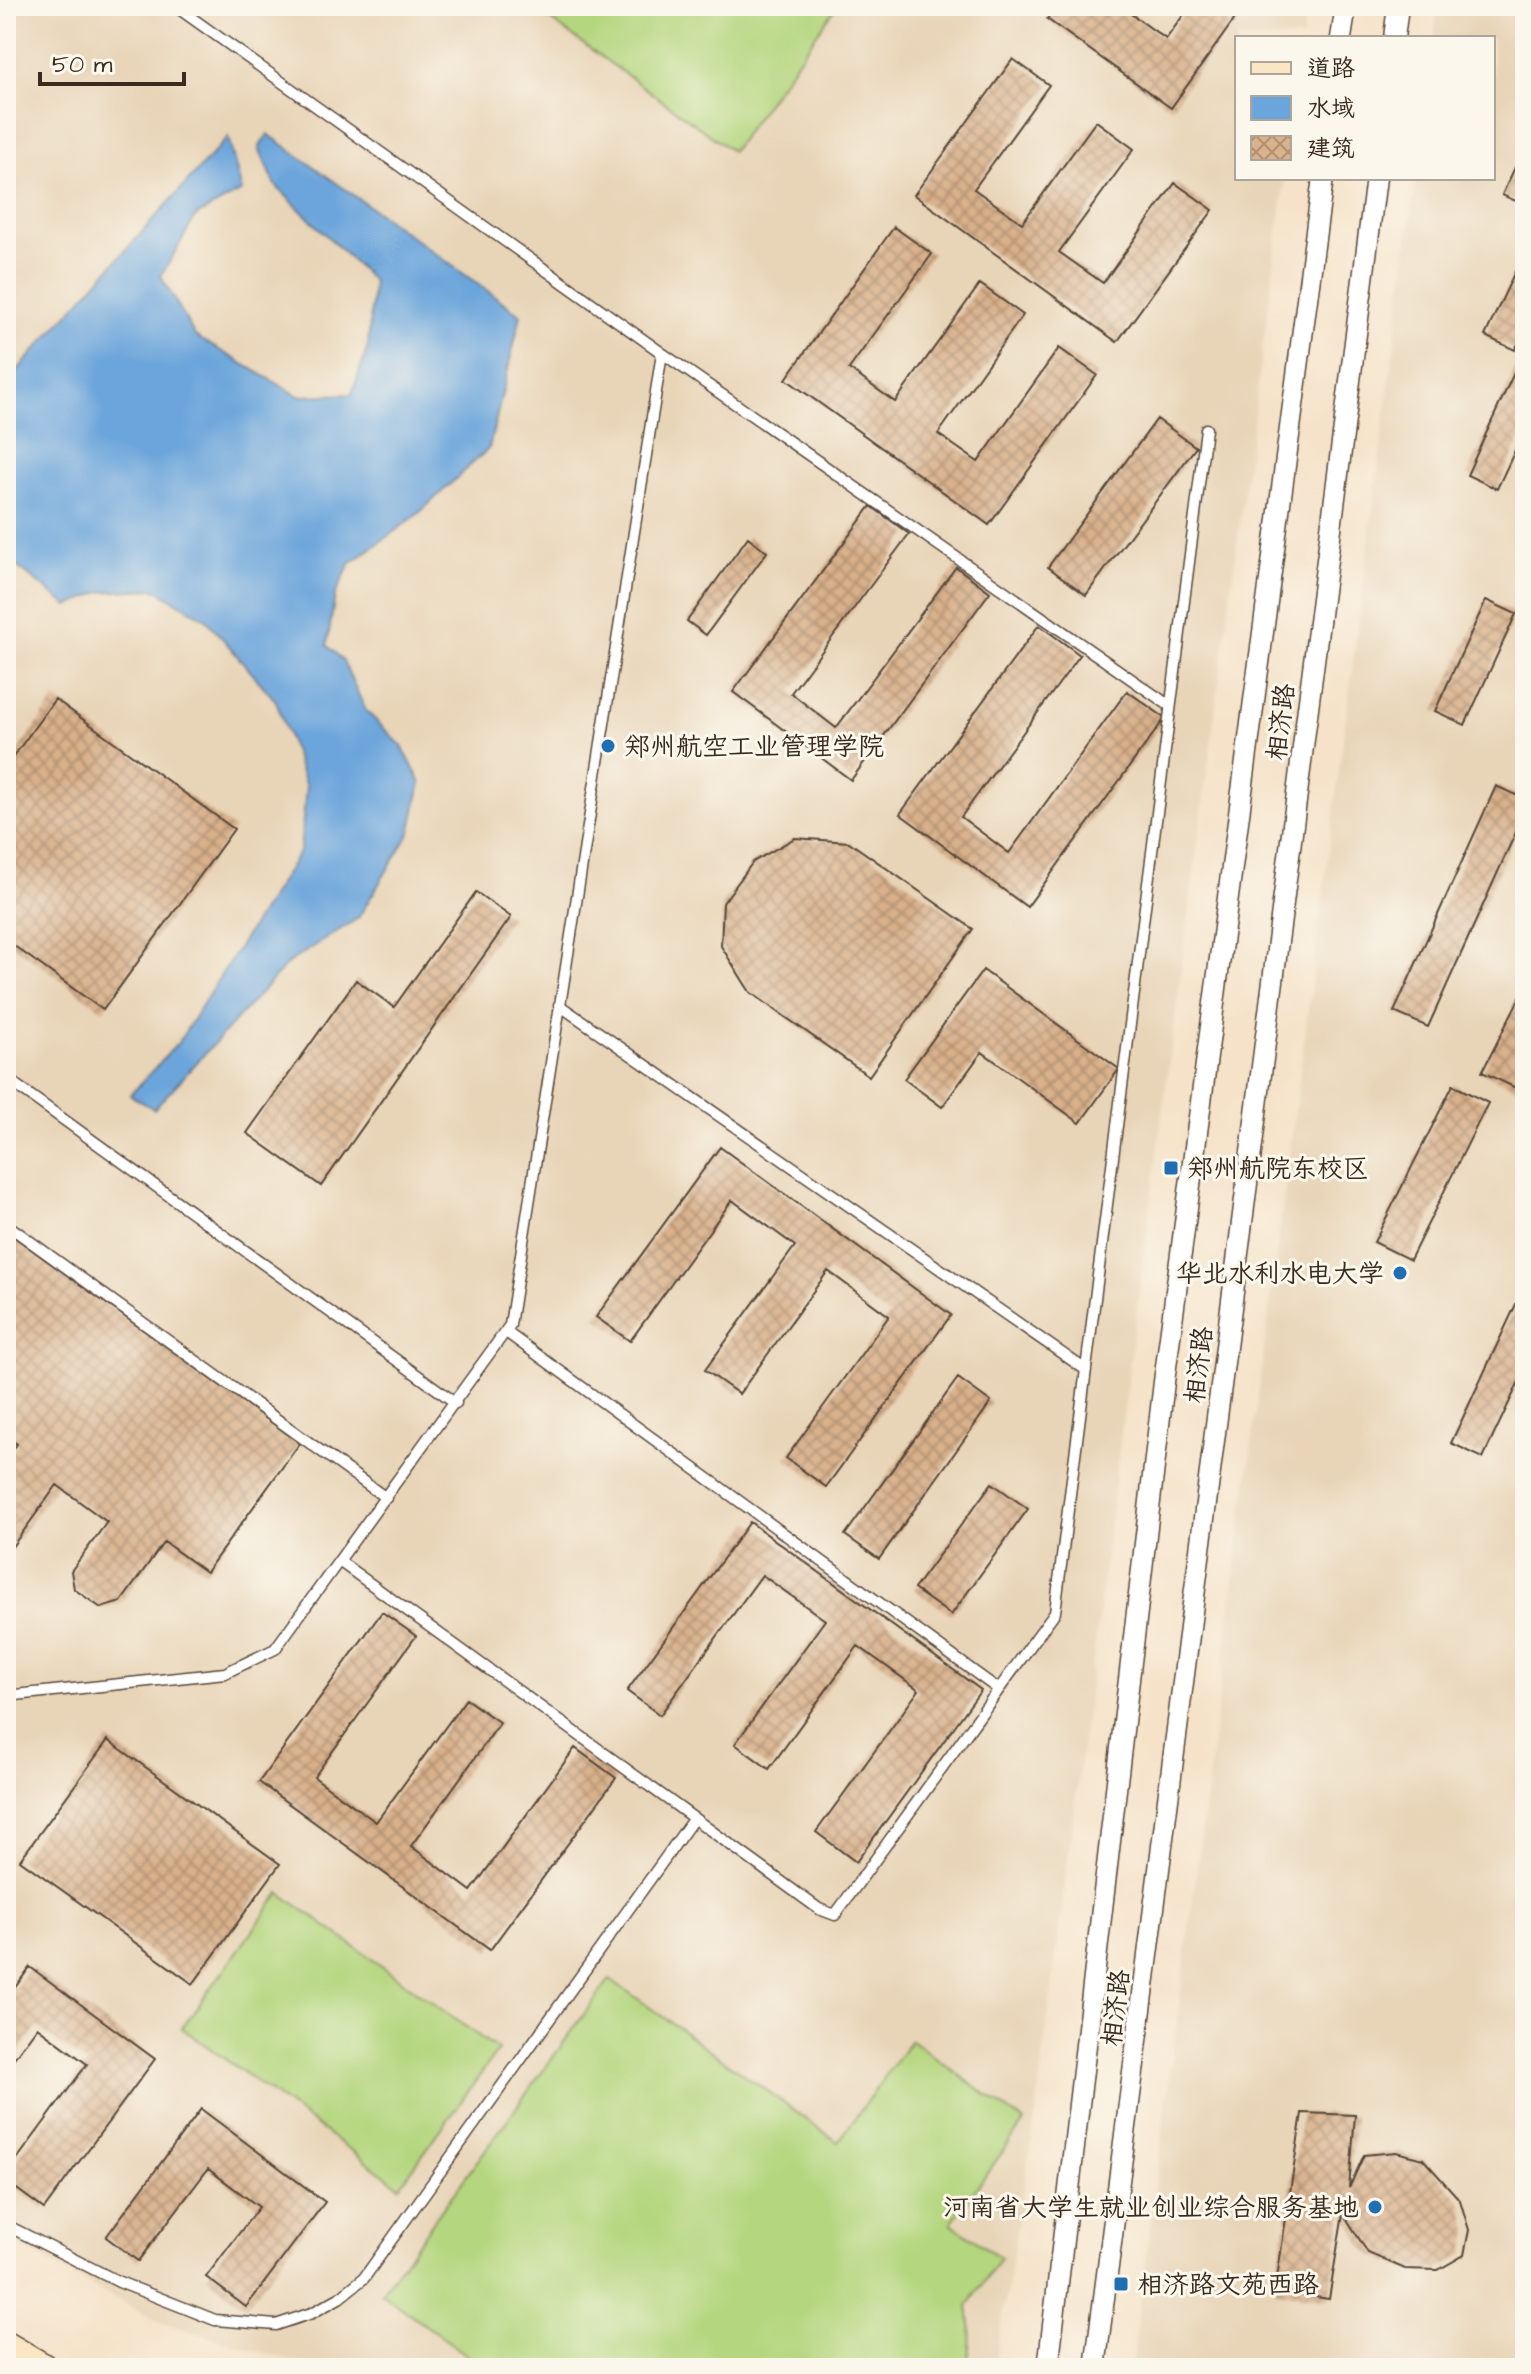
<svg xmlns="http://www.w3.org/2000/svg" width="1531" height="2374" viewBox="0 0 1531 2374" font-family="'Architects Daughter','LXGW WenKai TC',sans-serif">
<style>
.built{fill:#e8d4b7}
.grass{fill:#b4d67e;stroke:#78804e;stroke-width:2}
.water{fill:#6ca5db;stroke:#54687c;stroke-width:2}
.building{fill:url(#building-cross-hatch)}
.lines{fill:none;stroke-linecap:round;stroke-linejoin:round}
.service-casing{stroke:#574638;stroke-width:13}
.minor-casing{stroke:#574638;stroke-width:23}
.secondary-casing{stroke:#574638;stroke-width:33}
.service{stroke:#fff;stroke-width:10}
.minor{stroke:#fff;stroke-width:20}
.secondary{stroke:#fbe6c4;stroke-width:30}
.poi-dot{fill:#1f6fb2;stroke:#fbf7ec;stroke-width:3}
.labels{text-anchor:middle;stroke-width:6;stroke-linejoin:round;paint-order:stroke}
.street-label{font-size:26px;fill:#3b2a1e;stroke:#fbf7ec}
.poi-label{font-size:26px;fill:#3b2a1e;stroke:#fbf7ec;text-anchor:start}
</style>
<defs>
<pattern id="building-cross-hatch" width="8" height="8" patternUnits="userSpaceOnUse" patternTransform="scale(2)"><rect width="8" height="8" fill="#d9b18b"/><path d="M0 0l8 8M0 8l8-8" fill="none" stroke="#b19071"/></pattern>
</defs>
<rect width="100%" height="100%" fill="#fbf7ec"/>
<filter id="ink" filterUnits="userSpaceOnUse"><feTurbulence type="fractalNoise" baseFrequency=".0125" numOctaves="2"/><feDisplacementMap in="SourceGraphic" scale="16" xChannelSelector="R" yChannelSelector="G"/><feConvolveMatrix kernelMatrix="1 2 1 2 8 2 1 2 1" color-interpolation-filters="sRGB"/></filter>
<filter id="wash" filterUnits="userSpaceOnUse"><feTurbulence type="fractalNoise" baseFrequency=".006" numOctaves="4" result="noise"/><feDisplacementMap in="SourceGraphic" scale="32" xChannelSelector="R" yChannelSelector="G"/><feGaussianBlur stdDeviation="1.8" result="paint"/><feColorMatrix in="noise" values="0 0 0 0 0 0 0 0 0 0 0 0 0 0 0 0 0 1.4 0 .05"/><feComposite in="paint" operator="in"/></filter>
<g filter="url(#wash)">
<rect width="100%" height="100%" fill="#f5e2c8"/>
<!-- built -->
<path class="built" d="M 6,6 L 1306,6 L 1303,38 L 1237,38 L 1237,178 L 1285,178 L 1136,1314 L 1037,2106 L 994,2368 L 316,2368 L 157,2321 L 6,2239 Z
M 1438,6 L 1525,6 L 1525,2368 L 1132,2368 L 1416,178 L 1493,178 L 1493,38 L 1434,38 Z"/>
<!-- grass -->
<path class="grass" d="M 531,6 L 837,6 L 732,151 Z
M 280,1893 L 498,2050 L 400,2186 L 182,2028 Z
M 610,1979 L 838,2142 L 911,2040 L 1024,2122 L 951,2223 L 1000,2258 L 968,2306 C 971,2328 973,2347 965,2368 L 485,2368 L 381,2293 Z"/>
<!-- water -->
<path class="water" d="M 268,134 L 521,315 L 489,448 L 418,514 L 350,564 L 335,595 L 327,645 L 343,661 L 366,711 L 402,746 L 421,783 L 410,833 L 358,918 L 288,963 L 154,1109 L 130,1095 L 178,1043 L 300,851 L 306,787 L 276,701 L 206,619 L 155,589 L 101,592 L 68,606 L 6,558 L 6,383 L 228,137 L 242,191 L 196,216 L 161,276 L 195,336 L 299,396 L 352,394 L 368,346 L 373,281 L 276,186 L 259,148 Z"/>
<g id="blocks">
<!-- building -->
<path class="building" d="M 1056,6 L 1120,6 L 1166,39 L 1190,6 L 1244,6 L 1171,108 L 1047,19 Z
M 1013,59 L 1049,85 L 974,189 L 1022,223 L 1096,121 L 1134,149 L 1059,252 L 1103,283 L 1175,183 L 1213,210 L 1117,342 L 914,195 Z
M 1525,146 L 1525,205 L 1502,195 Z
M 894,227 L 932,254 L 849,369 L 895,402 L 980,284 L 1023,315 L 938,434 L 978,462 L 1059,348 L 1097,375 L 989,525 L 786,379 Z
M 1525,250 L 1525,329 L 1515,350 L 1485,336 Z
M 1518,364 L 1525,367 L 1525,429 L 1497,489 L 1467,475 Z
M 1157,419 L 1196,447 L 1086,595 L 1048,567 Z
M 871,506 L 909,534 L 791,693 L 836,728 L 956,567 L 990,592 L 851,780 L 733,692 Z
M 748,537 L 767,552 L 706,635 L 687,621 Z
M 1486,600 L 1516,614 L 1465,725 L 1435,711 Z
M 1039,625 L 1080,655 L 961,817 L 1009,853 L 1127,691 L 1165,718 L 1027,907 L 900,814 Z
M 55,699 L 234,829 L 103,1010 L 6,940 L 6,767 Z
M 1496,786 L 1525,799 L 1525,812 L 1428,1027 L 1394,1012 Z
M 795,838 L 849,842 L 973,929 L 869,1076 L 750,992 L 721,946 L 723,903 L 753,862 Z
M 476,892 L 511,917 L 321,1186 L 247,1133 L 356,980 L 394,1007 Z
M 983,970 L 1119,1069 L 1080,1123 L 982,1052 L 942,1107 L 904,1079 Z
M 1525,987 L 1525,1075 L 1518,1089 L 1482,1072 Z
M 1453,1085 L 1488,1103 L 1410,1260 L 1374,1242 Z
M 720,1147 L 951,1315 L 826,1487 L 786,1458 L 889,1316 L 828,1271 L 739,1394 L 705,1370 L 795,1246 L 732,1200 L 630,1341 L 596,1317 Z
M 6,1231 L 300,1443 L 206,1572 L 164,1542 L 121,1602 L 101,1608 L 74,1589 L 71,1571 L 107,1522 L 57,1485 L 6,1555 L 6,1459 L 17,1444 L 6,1436 Z
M 1525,1285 L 1525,1369 L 1483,1458 L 1451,1443 Z
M 958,1378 L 991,1402 L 879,1559 L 845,1535 Z
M 992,1483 L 1028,1509 L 951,1615 L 914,1589 Z
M 750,1522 L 981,1690 L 856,1862 L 816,1832 L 919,1690 L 858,1646 L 769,1769 L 735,1744 L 825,1620 L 762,1575 L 660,1715 L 627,1691 Z
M 382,1612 L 416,1636 L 314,1777 L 376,1822 L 466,1699 L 500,1723 L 411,1846 L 471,1891 L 575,1748 L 616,1778 L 490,1950 L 259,1782 Z
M 108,1740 L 280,1864 L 193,1984 L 20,1860 Z
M 30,1967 L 155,2059 L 44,2209 L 6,2181 L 6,2174 L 87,2064 L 37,2027 L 6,2069 L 6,2000 Z
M 201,2109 L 325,2202 L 246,2307 L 206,2277 L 259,2207 L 208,2169 L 138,2261 L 106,2237 Z
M 1302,2113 L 1355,2115 L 1349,2188 L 1364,2155 L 1396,2152 L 1423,2159 L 1460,2200 L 1469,2230 L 1464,2255 L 1438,2270 L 1405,2269 L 1368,2253 L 1343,2213 L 1329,2299 L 1275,2291 Z"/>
</g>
</g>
<g filter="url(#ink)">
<use href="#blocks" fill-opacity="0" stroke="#574638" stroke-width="2"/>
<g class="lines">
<defs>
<path id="service" d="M 662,353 L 1170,706
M 559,1005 L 1086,1370
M 6,1078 L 456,1403
M 6,1224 L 386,1498
M 506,1332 L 998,1689
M 339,1561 L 819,1909 L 835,1915 L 1055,1612 L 1206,429
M 6,1696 L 225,1673 L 275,1649 L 510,1325 L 662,353 L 175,6
M 6,2225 L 119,2282 L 215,2320 L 276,2325 L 312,2313 L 339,2298 L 364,2278 L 694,1818"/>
<path id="minor" d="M 1341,38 L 1346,6
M 1394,38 L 1398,6
M 1048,2368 L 1164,1382 L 1323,178
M 1095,2368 L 1376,178"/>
<path id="secondary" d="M 6,2347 L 42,2368"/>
</defs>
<!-- service casing -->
<use href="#service" class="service-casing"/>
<!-- minor casing -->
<use href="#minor" class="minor-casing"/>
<!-- secondary casing -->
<use href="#secondary" class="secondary-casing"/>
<!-- service -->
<use href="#service" class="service"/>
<!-- minor -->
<use href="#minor" class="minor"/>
<!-- secondary -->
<use href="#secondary" class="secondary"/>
</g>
</g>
<!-- markers -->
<g class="poi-dot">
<circle cx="608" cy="746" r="8"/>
<rect x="1163" y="1160" width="16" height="16" rx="4"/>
<circle cx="1400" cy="1273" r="8"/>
<circle cx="1375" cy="2207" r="8"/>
<rect x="1113" y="2276" width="16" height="16" rx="4"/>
</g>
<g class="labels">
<!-- street labels -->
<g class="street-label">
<text transform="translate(1280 722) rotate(-83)" y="9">相济路</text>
<text transform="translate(1198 1365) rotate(-83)" y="9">相济路</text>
<text transform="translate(1115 2008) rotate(-83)" y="9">相济路</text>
</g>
<!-- poi labels -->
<g class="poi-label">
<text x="624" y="755">郑州航空工业管理学院</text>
<text x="1187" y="1177">郑州航院东校区</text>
<text x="1384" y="1282" text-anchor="end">华北水利水电大学</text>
<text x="1359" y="2216" text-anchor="end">河南省大学生就业创业综合服务基地</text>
<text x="1137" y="2293">相济路文苑西路</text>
</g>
</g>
<!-- margin -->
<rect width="1531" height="2374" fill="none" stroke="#fbf7ec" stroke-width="32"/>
<!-- legend -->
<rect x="1235" y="36" width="260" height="144" fill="#fbf7ec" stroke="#aea59a" stroke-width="2"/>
<rect x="1251" y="62" width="40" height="12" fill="#fbe6c4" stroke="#aea59a" stroke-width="2"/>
<text x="1307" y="76" font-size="24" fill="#3b2a1e">道路</text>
<rect x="1251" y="96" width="40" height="24" fill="#6ca5db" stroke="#aea59a" stroke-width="2"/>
<text x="1307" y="116" font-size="24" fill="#3b2a1e">水域</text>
<rect x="1251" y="136" width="40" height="24" fill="url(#building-cross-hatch)" stroke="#aea59a" stroke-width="2"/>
<text x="1307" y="156" font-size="24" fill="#3b2a1e">建筑</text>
<!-- scale -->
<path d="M40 72v12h144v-12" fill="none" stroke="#3b2a1e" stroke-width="4"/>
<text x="52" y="72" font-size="24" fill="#3b2a1e" stroke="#fbf7ec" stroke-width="6" paint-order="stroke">50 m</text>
</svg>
